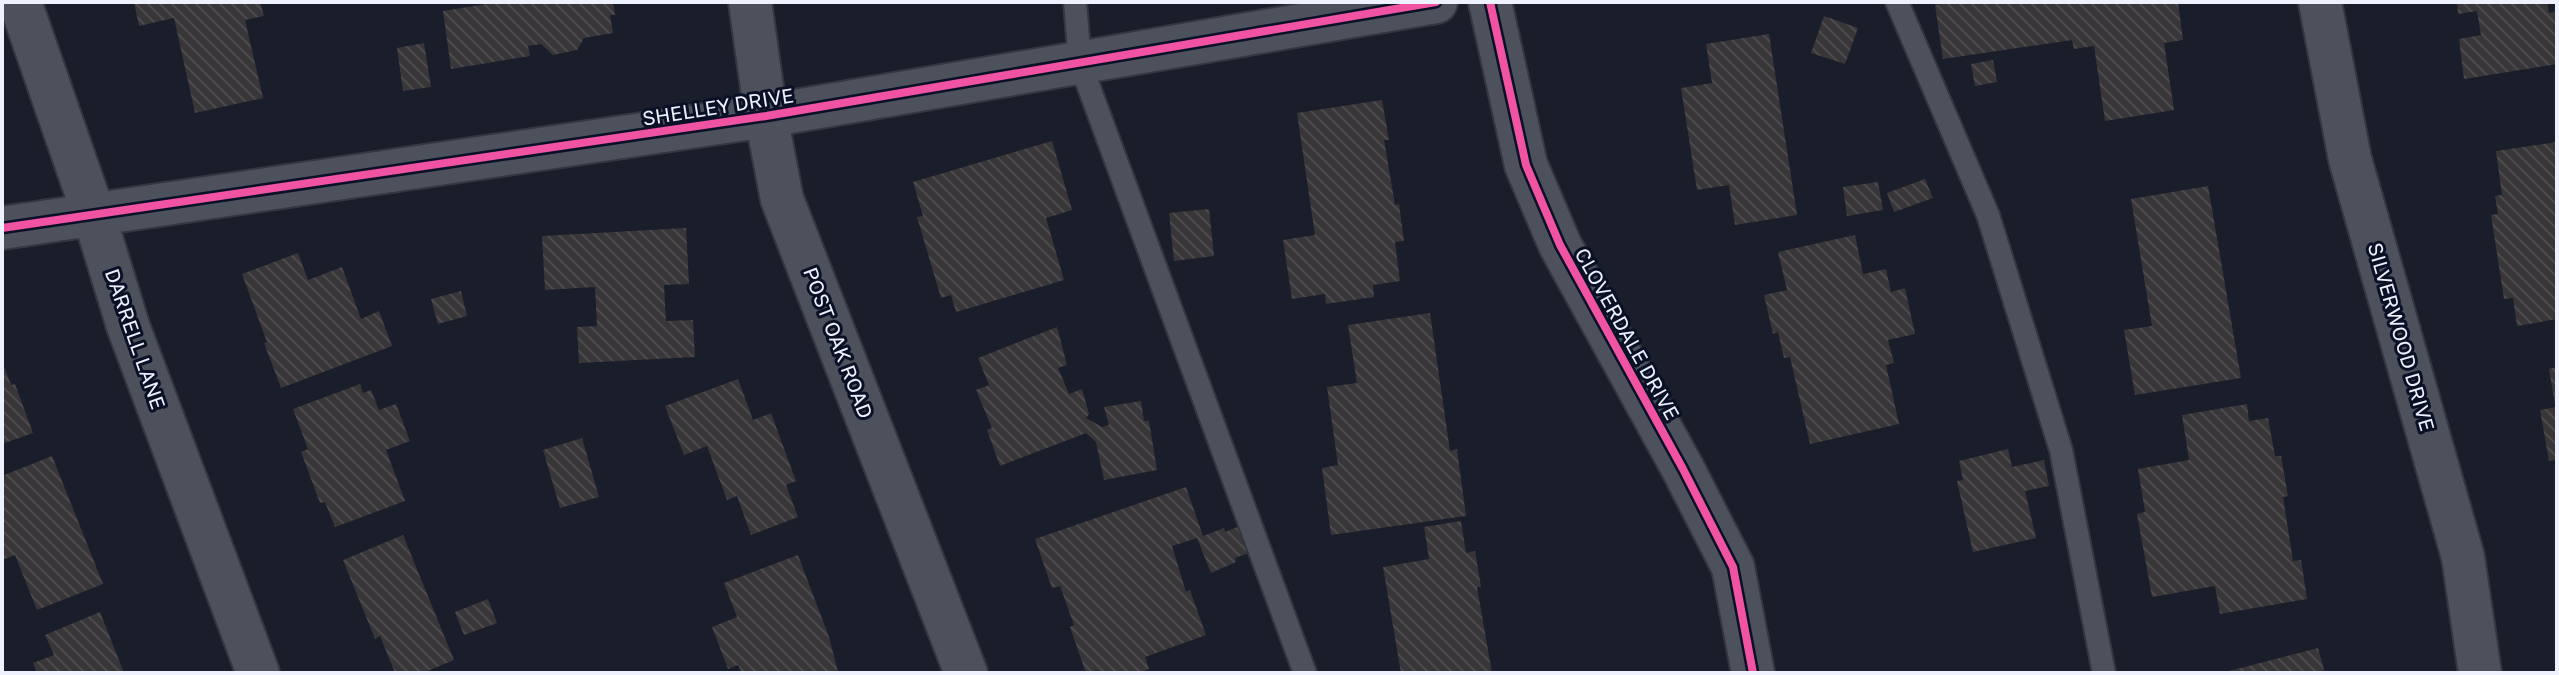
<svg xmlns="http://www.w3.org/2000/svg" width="2559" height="675" viewBox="0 0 2559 675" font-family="'Golos Text',sans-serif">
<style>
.building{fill:url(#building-back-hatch)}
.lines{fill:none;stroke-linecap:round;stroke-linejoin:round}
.service-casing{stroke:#333740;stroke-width:26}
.minor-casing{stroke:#333740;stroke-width:46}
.service{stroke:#4d515c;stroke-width:22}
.minor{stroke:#4d515c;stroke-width:42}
.cycleway-casing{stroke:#0a1126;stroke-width:13}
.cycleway{stroke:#f153a3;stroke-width:8}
.labels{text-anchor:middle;stroke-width:6;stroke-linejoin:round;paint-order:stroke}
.street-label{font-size:20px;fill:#edf2fe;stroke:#0a1126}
</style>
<defs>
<pattern id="building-back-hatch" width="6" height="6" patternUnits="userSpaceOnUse" patternTransform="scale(2)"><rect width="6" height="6" fill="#393639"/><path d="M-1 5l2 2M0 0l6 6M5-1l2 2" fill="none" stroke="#4c4a4d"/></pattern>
</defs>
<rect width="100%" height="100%" fill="#191e2a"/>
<!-- building -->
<path class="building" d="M 134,2 L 260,2 L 264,16 L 245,20 L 263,98 L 195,113 L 174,18 L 139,26 Z
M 499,2 L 613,2 L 615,15 L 610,15 L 613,33 L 584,38 L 577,50 L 553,55 L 541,44 L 528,46 L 530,56 L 451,69 L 443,11 Z
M 1956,2 L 2178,2 L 2183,40 L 2164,43 L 2174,110 L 2105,121 L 2094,46 L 2074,49 L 2072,40 L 1943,59 L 1935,5 Z
M 2457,2 L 2547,2 L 2549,13 L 2557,11 L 2557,64 L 2464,79 L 2459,39 L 2481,35 L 2477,11 L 2458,14 Z
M 1824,16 L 1858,28 L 1845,64 L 1811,53 Z
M 1769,34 L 1797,215 L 1735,225 L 1729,185 L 1697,190 L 1681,88 L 1712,83 L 1706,44 Z
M 424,43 L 431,87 L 403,91 L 397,48 Z
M 1993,60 L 1997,82 L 1975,86 L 1971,64 Z
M 1382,100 L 1389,140 L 1384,140 L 1395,205 L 1399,204 L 1404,241 L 1395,242 L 1400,281 L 1373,285 L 1374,297 L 1326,304 L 1325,294 L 1292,299 L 1283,240 L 1315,235 L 1297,113 Z
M 1052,141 L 1072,210 L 1046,218 L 1064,280 L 956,312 L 951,295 L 941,298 L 917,217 L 923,216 L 913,182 Z
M 2557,142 L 2557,319 L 2517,326 L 2513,298 L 2504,299 L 2491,215 L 2498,214 L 2495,196 L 2502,195 L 2496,151 Z
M 1925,179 L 1933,198 L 1894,212 L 1887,193 Z
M 1878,182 L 1883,210 L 1847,216 L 1843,187 Z
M 2208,186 L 2241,378 L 2135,395 L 2124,330 L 2152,326 L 2131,199 Z
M 1209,209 L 1214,256 L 1174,261 L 1169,213 Z
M 686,228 L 689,284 L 664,285 L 666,321 L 693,320 L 695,357 L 579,363 L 577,327 L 597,326 L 595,287 L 545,290 L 542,236 Z
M 1855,235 L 1863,274 L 1886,269 L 1891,292 L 1905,288 L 1915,334 L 1888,340 L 1894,363 L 1886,365 L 1899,424 L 1810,444 L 1790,357 L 1784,358 L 1778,332 L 1773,334 L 1764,295 L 1787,290 L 1778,252 Z
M 298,253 L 308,280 L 342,267 L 361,319 L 379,311 L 392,346 L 281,388 L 264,343 L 267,342 L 242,274 Z
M 461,291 L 467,316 L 438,324 L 431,299 Z
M 1430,313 L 1450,451 L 1457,449 L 1466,516 L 1331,535 L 1322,468 L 1338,465 L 1327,387 L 1357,383 L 1348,325 Z
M 1057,327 L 1067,365 L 1058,368 L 1069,394 L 1082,389 L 1089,414 L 1086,418 L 1102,427 L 1109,425 L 1104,407 L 1141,401 L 1144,421 L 1149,421 L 1157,470 L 1104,480 L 1096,442 L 1086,433 L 1000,466 L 987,430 L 992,428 L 976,390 L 989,385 L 978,358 Z
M 2,361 L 11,385 L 15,384 L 33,433 L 2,444 Z
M 2557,367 L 2557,405 L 2555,405 L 2549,369 Z
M 738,379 L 753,420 L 771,413 L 796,481 L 786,485 L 798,517 L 751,535 L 737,496 L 727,500 L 707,446 L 684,455 L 665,406 Z
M 360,384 L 363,393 L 371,390 L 379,410 L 396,404 L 410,441 L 386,450 L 405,501 L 335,527 L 325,502 L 320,503 L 301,452 L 308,449 L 293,409 Z
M 2247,404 L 2249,421 L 2268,418 L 2275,456 L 2281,456 L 2288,496 L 2283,497 L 2293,561 L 2301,560 L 2307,599 L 2220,614 L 2215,586 L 2152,597 L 2137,514 L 2145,512 L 2138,469 L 2189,460 L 2182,415 Z
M 2557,407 L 2557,460 L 2549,461 L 2540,410 Z
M 582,438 L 599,497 L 560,508 L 543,450 Z
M 2008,449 L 2012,467 L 2044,460 L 2049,486 L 2025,491 L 2036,538 L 1973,552 L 1957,481 L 1963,480 L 1959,461 Z
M 52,456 L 103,584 L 37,610 L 15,555 L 2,560 L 2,526 L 5,525 L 2,518 L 2,476 Z
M 1186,487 L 1203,536 L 1224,528 L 1225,532 L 1240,526 L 1251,552 L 1235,558 L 1236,562 L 1211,573 L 1197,538 L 1172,546 L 1186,592 L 1190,590 L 1206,635 L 1145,657 L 1149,669 L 1139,673 L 1099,673 L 1098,670 L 1086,673 L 1070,627 L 1074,625 L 1060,586 L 1052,588 L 1035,539 Z
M 1461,521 L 1466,553 L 1475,551 L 1481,587 L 1477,587 L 1492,673 L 1401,673 L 1383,567 L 1429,559 L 1424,527 Z
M 403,535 L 454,660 L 423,673 L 395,673 L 380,636 L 375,639 L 343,560 Z
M 798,555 L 829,637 L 838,672 L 742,673 L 738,665 L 728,669 L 712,627 L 737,617 L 724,583 Z
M 488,599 L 497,623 L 464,635 L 455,612 Z
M 100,612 L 124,673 L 37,673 L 33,663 L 54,655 L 45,635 Z
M 2318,648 L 2325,673 L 2225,673 L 2225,672 Z"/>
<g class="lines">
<defs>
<path id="service" d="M 1075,2 L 1080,63 L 1305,673
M 1897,2 L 1988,215 L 2061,450 L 2104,673"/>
<path id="minor" d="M 20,2 L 94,215 L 128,326 L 258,673
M 750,2 L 766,116 L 782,199 L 966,673
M 1490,2 L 1526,165 L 1560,245 L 1683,469 L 1733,567 L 1753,673
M 2320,2 L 2350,159 L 2463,557 L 2480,673
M 2,228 L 766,116 L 1436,2"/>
</defs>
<!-- service casing -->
<use href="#service" class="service-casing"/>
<!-- minor casing -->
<use href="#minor" class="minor-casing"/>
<!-- service -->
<use href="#service" class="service"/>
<!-- minor -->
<use href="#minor" class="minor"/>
<defs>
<path id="cycleway" d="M 1490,2 L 1526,165 L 1560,245 L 1683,469 L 1733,567 L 1753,673
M 2,228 L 766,116 L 1436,2"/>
</defs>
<!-- cycleway casing -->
<use href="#cycleway" class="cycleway-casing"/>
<!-- cycleway -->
<use href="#cycleway" class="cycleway"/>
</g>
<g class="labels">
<!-- street labels -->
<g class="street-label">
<text transform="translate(718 107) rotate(-9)" y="7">SHELLEY DRIVE</text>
<text transform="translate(1627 334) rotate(61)" y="7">CLOVERDALE DRIVE</text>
<text transform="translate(2401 337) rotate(74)" y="7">SILVERWOOD DRIVE</text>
<text transform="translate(135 339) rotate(71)" y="7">DARRELL LANE</text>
<text transform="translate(838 343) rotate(69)" y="7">POST OAK ROAD</text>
</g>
</g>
<!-- border -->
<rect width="2559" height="675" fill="none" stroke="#edf2fe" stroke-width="8"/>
</svg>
